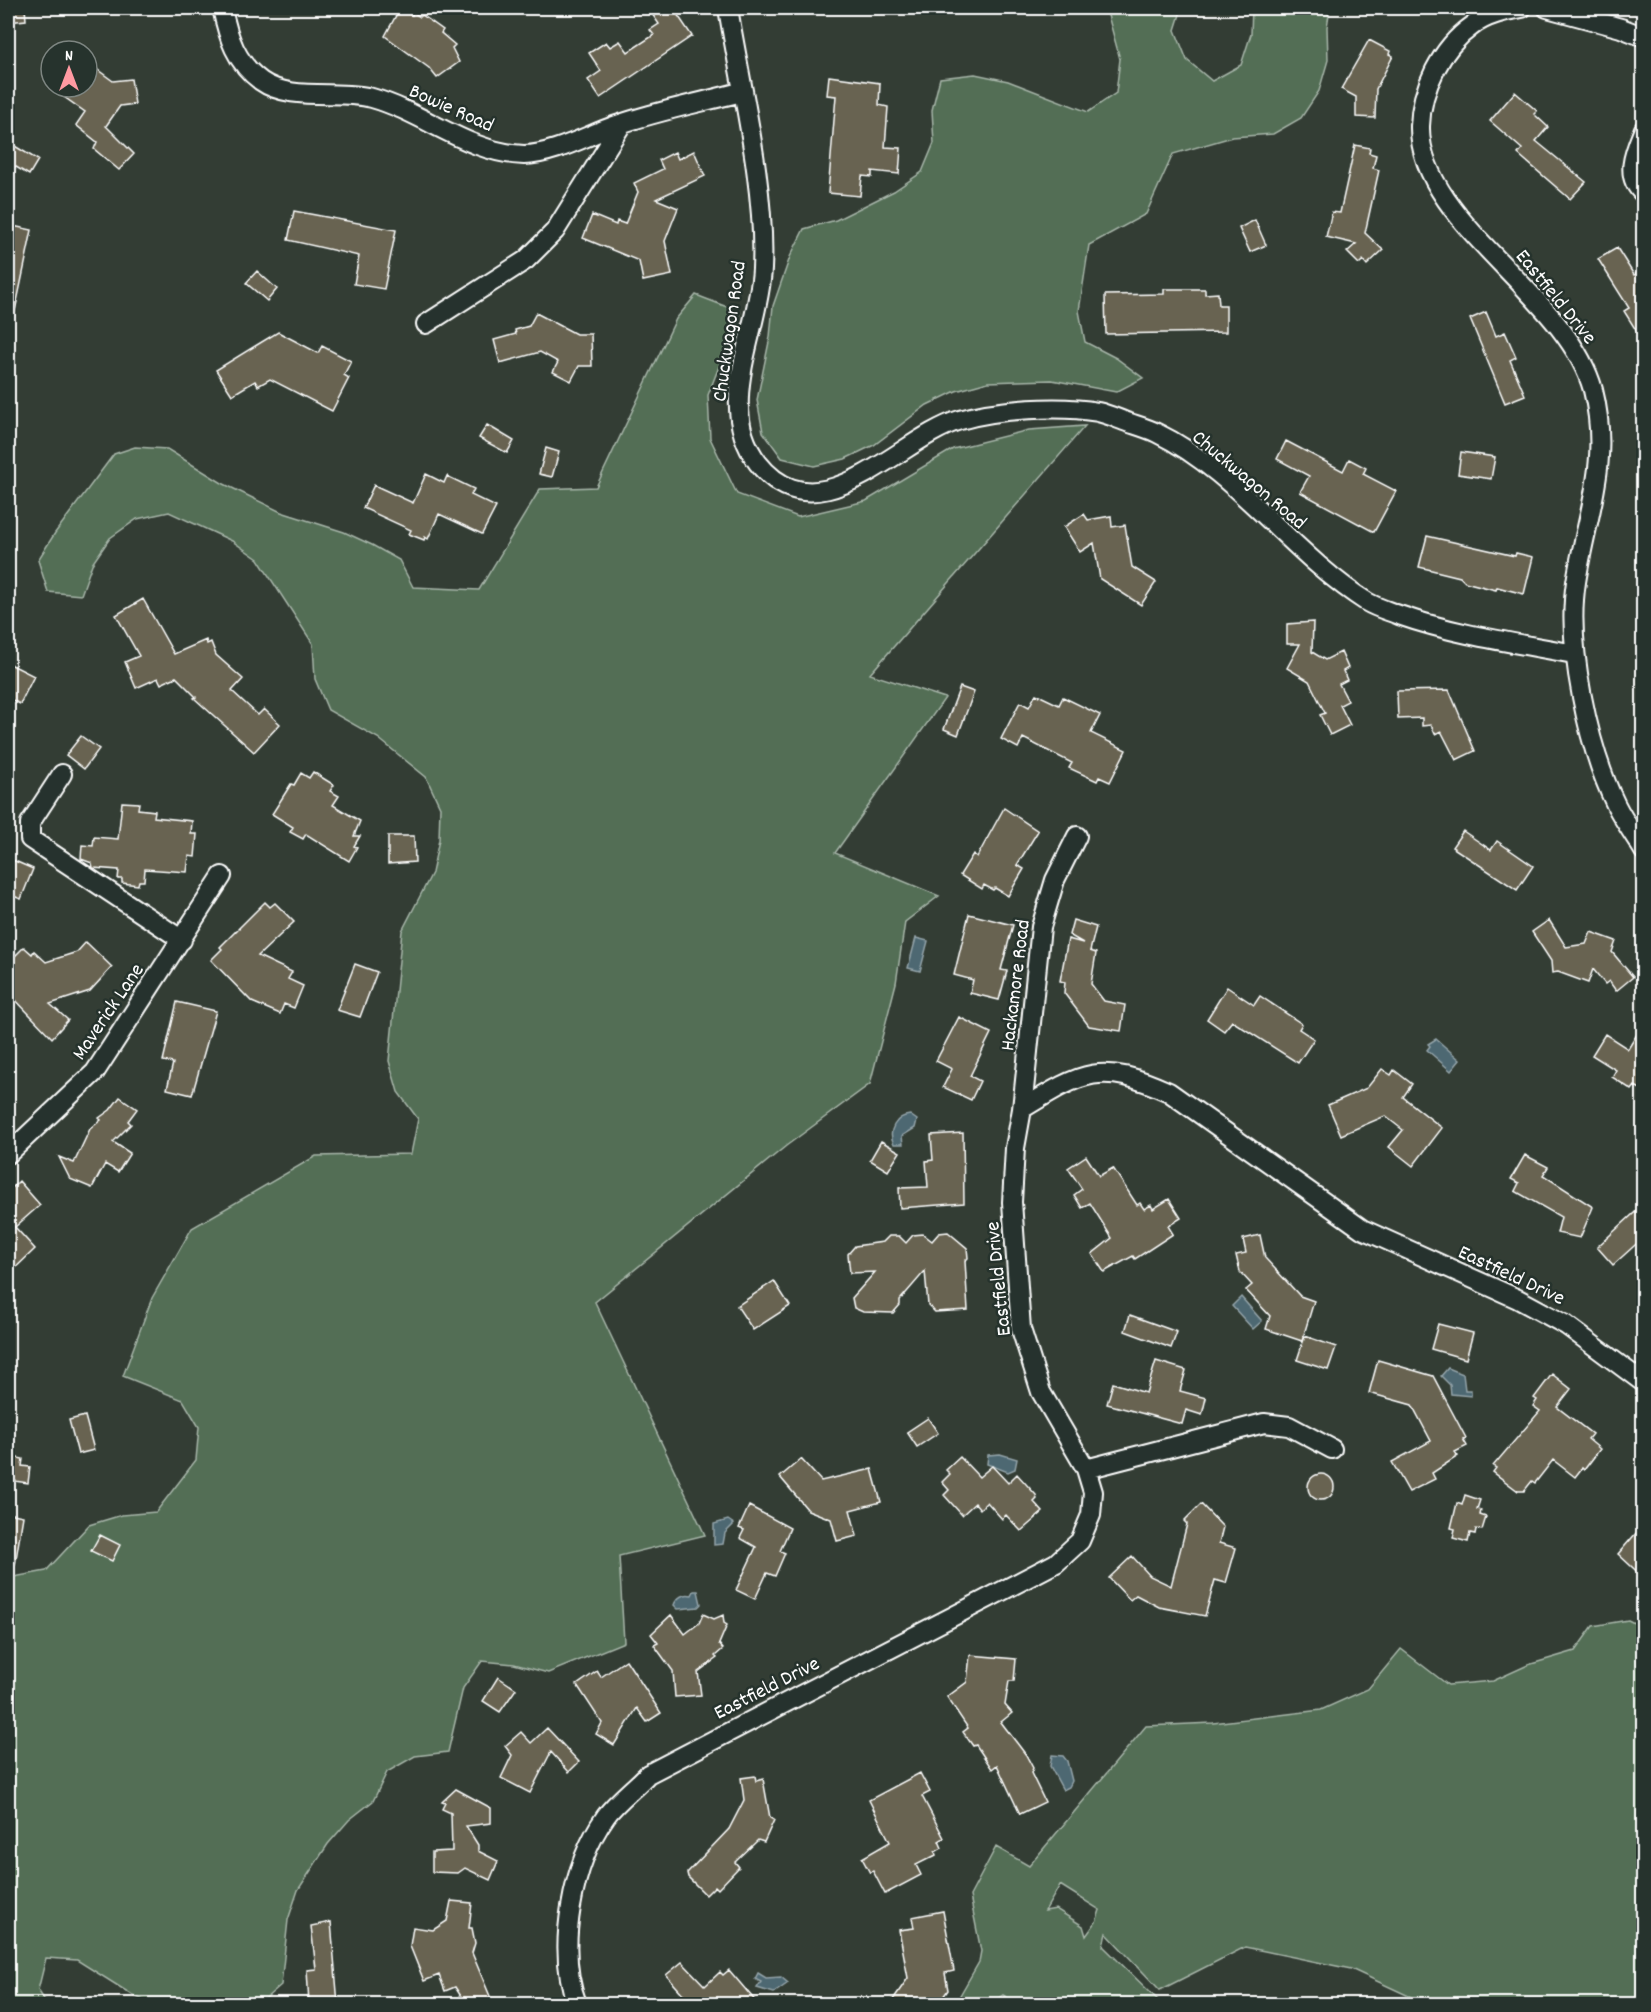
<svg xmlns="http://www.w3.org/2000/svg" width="1651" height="2012" viewBox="0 0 1651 2012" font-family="Dekko,sans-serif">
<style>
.green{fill:#526e55;stroke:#a8b6aa;stroke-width:1.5;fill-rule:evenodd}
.water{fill:#4d6872;stroke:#94a4aa;stroke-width:1.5}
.building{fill:#686451;stroke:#fff;stroke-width:1.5}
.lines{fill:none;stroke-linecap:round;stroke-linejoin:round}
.minor-casing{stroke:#fff;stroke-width:22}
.minor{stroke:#26332d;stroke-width:18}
.labels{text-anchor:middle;stroke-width:5;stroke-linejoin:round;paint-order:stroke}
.street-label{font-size:21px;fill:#fff;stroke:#26332d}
</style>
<rect width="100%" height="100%" fill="#333d34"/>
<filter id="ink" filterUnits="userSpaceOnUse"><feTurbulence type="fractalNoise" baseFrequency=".0167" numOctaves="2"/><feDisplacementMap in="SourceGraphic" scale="12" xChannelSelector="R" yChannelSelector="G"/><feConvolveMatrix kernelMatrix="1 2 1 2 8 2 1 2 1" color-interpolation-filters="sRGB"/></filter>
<g filter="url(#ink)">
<!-- green -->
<path class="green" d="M 1106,8 L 1182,8 L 1175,30 L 1187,60 L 1212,81 L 1241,65 L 1251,34 L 1252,8 L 1330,8 L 1327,27 L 1328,60 L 1319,91 L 1301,118 L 1273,134 L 1232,137 L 1173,154 L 1146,214 L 1089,245 L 1079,311 L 1085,342 L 1116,358 L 1143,378 L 1116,392 L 1052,380 L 988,382 L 956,391 L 927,405 L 874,445 L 845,459 L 814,466 L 782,458 L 763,432 L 757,400 L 770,337 L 773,306 L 790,257 L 804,229 L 836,220 L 894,191 L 922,172 L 934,143 L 932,110 L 940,78 L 975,74 L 1008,81 L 1088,112 L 1116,93 L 1120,59 Z
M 696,295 L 740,312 L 708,395 L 710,438 L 737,494 L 798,517 L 866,501 L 953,449 L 1029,430 L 1085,426 L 870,674 L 945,698 L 835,853 L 939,896 L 905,922 L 896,983 L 870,1084 L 786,1146 L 595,1302 L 705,1535 L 619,1556 L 624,1642 L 548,1673 L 514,1664 L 482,1661 L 463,1688 L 448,1752 L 415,1756 L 387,1772 L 373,1801 L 349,1820 L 328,1844 L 298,1890 L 288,1920 L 281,1985 L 259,2004 L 153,2004 L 134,1996 L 77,1960 L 46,1958 L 38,1990 L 47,2004 L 8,2004 L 8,1578 L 46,1571 L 89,1525 L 122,1515 L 156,1512 L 196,1460 L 199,1427 L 183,1400 L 123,1376 L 152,1298 L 192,1228 L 316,1156 L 411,1154 L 418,1119 L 398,1092 L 389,1061 L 402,931 L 432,873 L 439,840 L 440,807 L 426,777 L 378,738 L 328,710 L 315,679 L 313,644 L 258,559 L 232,541 L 169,512 L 137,519 L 110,538 L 92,564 L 81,595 L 48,592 L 38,560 L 55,533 L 114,454 L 135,447 L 167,449 L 222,483 L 281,512 L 344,532 L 372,545 L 399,560 L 413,587 L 479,590 L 540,489 L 596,487 L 676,319 Z
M 1628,1620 L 1644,1628 L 1643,2004 L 1426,2004 L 1351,1969 L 1245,1947 L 1160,1990 L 1106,1933 L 1103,1946 L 1162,2004 L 1018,2004 L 1003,1995 L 990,2004 L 961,2003 L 959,1997 L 979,1962 L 981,1951 L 970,1896 L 996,1847 L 1029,1866 L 1146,1726 L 1213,1723 L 1321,1710 L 1368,1689 L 1401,1649 L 1448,1685 L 1493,1681 L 1528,1665 L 1575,1651 L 1593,1626 ZM 1060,1885 L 1100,1910 L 1096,1922 L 1086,1936 L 1083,1926 L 1056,1909 L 1045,1911 Z"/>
<!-- water -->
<path class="water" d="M 916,938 L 928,941 L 920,971 L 908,968 Z
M 1436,1039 L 1460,1060 L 1451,1071 L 1427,1050 L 1430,1046 L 1428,1044 Z
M 910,1115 L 917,1120 L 915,1128 L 902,1136 L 903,1144 L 894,1144 C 887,1131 896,1116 910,1115 Z
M 1241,1297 L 1262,1321 L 1253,1329 L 1232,1306 Z
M 1448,1368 L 1463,1374 L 1465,1390 L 1471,1390 L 1471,1396 L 1451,1394 L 1450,1385 L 1441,1376 Z
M 1000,1454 L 1017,1459 L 1015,1469 L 1008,1472 L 987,1464 L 988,1455 Z
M 728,1520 L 734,1524 L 725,1533 L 723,1544 L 714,1545 L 714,1524 Z
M 694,1591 L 698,1591 L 701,1604 L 698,1607 L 678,1609 L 674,1605 C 677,1597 684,1593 692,1595 Z
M 1052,1755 L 1063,1756 L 1067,1761 L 1072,1781 L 1069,1787 L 1063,1790 L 1050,1766 Z
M 758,1973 L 766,1978 L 781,1977 L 788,1983 L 774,1993 L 757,1988 L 761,1982 L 755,1979 Z"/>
<!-- building -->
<path class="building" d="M 8,8 L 25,8 L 26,20 L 8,22 Z
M 648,8 L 673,8 L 692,36 L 600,98 L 588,80 L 601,71 L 589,53 L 606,42 L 610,47 L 620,41 L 628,52 L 654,35 L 650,30 L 659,24 Z
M 399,10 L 412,15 L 413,12 L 420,17 L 422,15 L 443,30 L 441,33 L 455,45 L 452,48 L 459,62 L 437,78 L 429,68 L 385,36 Z
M 1369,40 L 1390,51 L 1389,54 L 1393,56 L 1376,89 L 1375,118 L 1356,117 L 1356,97 L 1341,89 Z
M 87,62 L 113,81 L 131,79 L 135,104 L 120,106 L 106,126 L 134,154 L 119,170 L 94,149 L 97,142 L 76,125 L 85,112 L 50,87 L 87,87 Z
M 829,76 L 880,83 L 879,105 L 888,107 L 885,147 L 901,148 L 899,174 L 872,171 L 872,177 L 862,176 L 860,196 L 828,193 L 836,96 L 827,95 Z
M 1515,92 L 1537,111 L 1534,114 L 1548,127 L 1536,141 L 1586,182 L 1570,199 L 1518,154 L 1522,149 L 1490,121 Z
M 8,142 L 38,160 L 29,175 L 8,162 Z
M 1355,145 L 1370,148 L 1369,153 L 1376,155 L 1373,168 L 1379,170 L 1365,233 L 1383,250 L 1367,265 L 1363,260 L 1359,264 L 1347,252 L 1356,244 L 1326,237 L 1332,212 L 1340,213 Z
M 694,151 L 705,176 L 656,199 L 678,208 L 665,241 L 672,275 L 643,281 L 639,261 L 583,238 L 592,215 L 616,225 L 617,221 L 625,224 L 638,192 L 634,183 L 663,169 L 659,160 L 675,152 L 678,159 Z
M 294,211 L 396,230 L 384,289 L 354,284 L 359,256 L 288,240 Z
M 1255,220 L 1266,245 L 1250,252 L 1239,228 Z
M 8,225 L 32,230 L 14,316 L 8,315 Z
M 1617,248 L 1634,275 L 1644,270 L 1644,343 L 1624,311 L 1629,308 L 1598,259 Z
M 257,271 L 277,289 L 267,301 L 246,283 Z
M 1164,289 L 1205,289 L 1205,294 L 1218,293 L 1219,305 L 1226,305 L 1226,332 L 1106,334 L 1105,295 L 1164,294 Z
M 1486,312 L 1496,336 L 1505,332 L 1516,357 L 1510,360 L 1525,395 L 1505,403 L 1470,319 Z
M 536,313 L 576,334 L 591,334 L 592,366 L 579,366 L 571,381 L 553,372 L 558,362 L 540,352 L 500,363 L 494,340 L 516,334 L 515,330 L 529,326 Z
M 278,332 L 318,353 L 322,346 L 351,361 L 344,375 L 349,378 L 332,411 L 270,379 L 258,386 L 255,381 L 232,395 L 216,370 Z
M 487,425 L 514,441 L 507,453 L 479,438 Z
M 1286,441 L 1343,471 L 1349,459 L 1366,468 L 1363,474 L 1396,491 L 1374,532 L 1300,492 L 1309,476 L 1277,459 Z
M 546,448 L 559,452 L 552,477 L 539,474 Z
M 1461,452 L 1495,457 L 1491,479 L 1458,474 Z
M 426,474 L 444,483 L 447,476 L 474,489 L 471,495 L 496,507 L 482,534 L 439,514 L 428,539 L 425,537 L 424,540 L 409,534 L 411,530 L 363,508 L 374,485 L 413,503 Z
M 1084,514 L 1088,520 L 1111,516 L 1112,527 L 1125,525 L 1132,567 L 1156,582 L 1141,605 L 1100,579 L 1094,543 L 1080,552 L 1064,527 Z
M 1427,536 L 1515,556 L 1516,553 L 1533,557 L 1524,594 L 1497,587 L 1496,590 L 1465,582 L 1460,577 L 1419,567 Z
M 143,599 L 174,654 L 206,640 L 207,644 L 211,642 L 216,655 L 243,679 L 232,691 L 258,715 L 264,709 L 280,724 L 254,752 L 194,698 L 196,697 L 176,677 L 161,684 L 158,678 L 136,688 L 125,662 L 139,656 L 116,615 Z
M 1313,622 L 1312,652 L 1325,660 L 1341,652 L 1348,668 L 1343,671 L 1347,680 L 1339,684 L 1348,701 L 1340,705 L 1350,725 L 1330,735 L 1320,715 L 1325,713 L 1309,681 L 1287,668 L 1300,644 L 1287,644 L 1287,624 Z
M 8,663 L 34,676 L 20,704 L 8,698 Z
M 960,687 L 974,692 L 958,735 L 944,729 Z
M 1449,690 L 1475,751 L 1456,760 L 1441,731 L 1435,734 L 1431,725 L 1422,726 L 1422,718 L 1398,719 L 1397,691 Z
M 1036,694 L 1059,705 L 1063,697 L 1100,715 L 1091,733 L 1126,750 L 1110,782 L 1099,777 L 1097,781 L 1069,768 L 1072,763 L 1023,738 L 1018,748 L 1001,739 L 1020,702 L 1029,707 Z
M 81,736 L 99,749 L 84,769 L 66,755 Z
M 313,772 L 334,785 L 330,791 L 339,796 L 333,805 L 360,821 L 354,836 L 360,836 L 354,846 L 357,847 L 349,861 L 306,834 L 303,839 L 290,832 L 293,827 L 272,814 L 291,784 L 294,785 L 301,773 L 309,778 Z
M 122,802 L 139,803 L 138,809 L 155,811 L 154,817 L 192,821 L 191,834 L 197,834 L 195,857 L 189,856 L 187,872 L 145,869 L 144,881 L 139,881 L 138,885 L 122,883 L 122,879 L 118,879 L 119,870 L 93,868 L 92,863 L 81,859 L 82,845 L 93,846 L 94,837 L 118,839 Z
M 1004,808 L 1038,831 L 1017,865 L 1024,869 L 1008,896 L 995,888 L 993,890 L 984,885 L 982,889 L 960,875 L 973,854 L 977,857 Z
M 1463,831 L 1491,850 L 1497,841 L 1533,866 L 1517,890 L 1452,847 Z
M 388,836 L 414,836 L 415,862 L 388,864 Z
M 8,858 L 33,869 L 21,899 L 8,894 Z
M 265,902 L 270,907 L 275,903 L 294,922 L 258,956 L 292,972 L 288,979 L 303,986 L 294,1008 L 284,1004 L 280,1014 L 252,1002 L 211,960 L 222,949 L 220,947 Z
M 969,914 L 1013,925 L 1001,970 L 1007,971 L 999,1000 L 970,993 L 973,980 L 954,975 Z
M 1073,920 L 1096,927 L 1090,951 L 1096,953 L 1091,984 L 1104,1001 L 1125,1005 L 1121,1031 L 1089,1026 L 1064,993 L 1065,982 L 1060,981 L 1068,939 L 1083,943 L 1069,935 Z
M 1549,920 L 1566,947 L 1586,944 L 1591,932 L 1616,941 L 1612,952 L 1633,977 L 1616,991 L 1609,981 L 1605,984 L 1593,969 L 1588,983 L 1558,972 L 1552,973 L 1551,961 L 1532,932 Z
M 86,942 L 112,967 L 90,991 L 50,1004 L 68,1020 L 52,1038 L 8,992 L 8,949 L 15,956 L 24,947 L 32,954 L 34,951 L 46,962 L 77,952 Z
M 355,964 L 377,972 L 360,1017 L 337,1010 Z
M 1227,987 L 1254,1005 L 1260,996 L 1302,1024 L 1299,1029 L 1314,1039 L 1298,1063 L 1232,1021 L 1224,1031 L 1207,1019 Z
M 177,1002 L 216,1011 L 192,1095 L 167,1089 L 173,1063 L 163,1061 Z
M 959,1017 L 991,1033 L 970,1076 L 980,1081 L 971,1100 L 943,1087 L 952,1069 L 936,1061 Z
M 1644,1023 L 1644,1091 L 1635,1086 L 1632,1090 L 1612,1077 L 1616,1070 L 1592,1055 L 1605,1034 L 1628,1049 Z
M 1382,1069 L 1391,1075 L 1394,1070 L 1412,1084 L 1403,1097 L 1442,1128 L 1413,1166 L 1389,1147 L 1403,1130 L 1385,1116 L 1341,1135 L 1328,1105 L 1367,1088 Z
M 120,1097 L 137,1109 L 128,1121 L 131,1124 L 113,1142 L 130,1153 L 118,1172 L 105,1164 L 92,1188 L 70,1179 L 59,1157 L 74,1163 L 90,1129 L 101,1120 L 99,1118 L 110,1110 Z
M 963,1133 L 964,1203 L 900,1208 L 899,1188 L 928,1187 L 926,1161 L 933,1160 L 931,1135 Z
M 881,1141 L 900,1152 L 888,1171 L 870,1160 Z
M 1525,1155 L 1548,1167 L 1543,1175 L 1593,1207 L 1580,1238 L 1557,1233 L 1561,1217 L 1515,1191 L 1519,1183 L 1511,1179 Z
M 1086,1156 L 1099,1176 L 1113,1168 L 1137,1205 L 1140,1203 L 1144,1209 L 1151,1205 L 1153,1209 L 1169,1199 L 1181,1218 L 1168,1226 L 1173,1234 L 1135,1259 L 1133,1256 L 1104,1272 L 1092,1254 L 1112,1238 L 1090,1203 L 1082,1208 L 1074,1195 L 1082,1189 L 1068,1168 Z
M 19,1181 L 40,1205 L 15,1227 L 35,1249 L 8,1275 L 8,1192 Z
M 1644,1204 L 1644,1237 L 1613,1265 L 1597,1247 Z
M 948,1232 L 967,1248 L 968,1258 L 965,1261 L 968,1310 L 935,1312 L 928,1305 L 925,1271 L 900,1300 L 900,1305 L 893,1313 L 863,1312 L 854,1308 L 852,1298 L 875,1272 L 850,1273 L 848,1254 L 855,1246 L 883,1242 L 889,1236 L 899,1236 L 906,1243 L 913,1235 L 923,1234 L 932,1241 L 939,1233 Z
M 1260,1235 L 1265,1258 L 1300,1296 L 1314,1301 L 1302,1341 L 1266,1329 L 1270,1316 L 1246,1290 L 1252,1285 L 1240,1272 L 1236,1255 L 1246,1253 L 1243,1239 Z
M 774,1281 L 790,1306 L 753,1330 L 737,1306 Z
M 1130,1315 L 1177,1332 L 1171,1348 L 1125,1331 Z
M 1438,1324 L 1473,1333 L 1466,1359 L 1431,1349 Z
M 1305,1336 L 1336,1347 L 1328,1370 L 1297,1360 Z
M 1378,1360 L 1433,1376 L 1466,1438 L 1463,1439 L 1467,1446 L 1455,1452 L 1458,1456 L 1432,1473 L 1435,1479 L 1409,1492 L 1392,1462 L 1431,1441 L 1412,1405 L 1369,1393 Z
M 1156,1361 L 1186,1370 L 1180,1391 L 1206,1398 L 1202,1415 L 1186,1410 L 1182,1424 L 1107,1404 L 1113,1383 L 1146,1393 Z
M 1552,1374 L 1571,1389 L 1557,1407 L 1592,1434 L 1588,1439 L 1600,1449 L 1584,1470 L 1582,1468 L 1575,1477 L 1553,1460 L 1535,1483 L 1532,1481 L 1524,1491 L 1518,1491 L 1493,1472 L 1496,1468 L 1493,1466 L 1540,1411 L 1533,1406 L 1537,1400 L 1534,1398 Z
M 85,1416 L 94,1450 L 78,1454 L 69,1420 Z
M 928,1418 L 938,1433 L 917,1447 L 907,1432 Z
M 8,1456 L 23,1459 L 22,1466 L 30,1467 L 28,1483 L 8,1480 Z
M 960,1457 L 979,1477 L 992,1466 L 1008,1483 L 1017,1474 L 1036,1495 L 1037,1499 L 1034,1502 L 1043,1512 L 1021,1531 L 1006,1515 L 1002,1519 L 987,1502 L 980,1509 L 975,1503 L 962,1515 L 944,1495 L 949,1490 L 942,1482 L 950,1474 L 946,1470 Z
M 801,1459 L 821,1481 L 872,1469 L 881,1502 L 850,1510 L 857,1536 L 837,1541 L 831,1519 L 808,1510 L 780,1477 Z
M1308 1487a13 13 0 1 1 26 0a13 13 0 1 1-26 0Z
M 1465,1495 L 1480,1500 L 1477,1509 L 1481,1510 L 1480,1515 L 1486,1517 L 1482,1530 L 1476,1529 L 1475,1534 L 1470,1533 L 1468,1542 L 1453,1538 L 1455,1529 L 1451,1528 L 1457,1503 L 1462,1505 Z
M 1201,1504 L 1223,1527 L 1219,1543 L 1236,1548 L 1226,1583 L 1215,1580 L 1205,1616 L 1159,1607 L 1136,1595 L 1130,1600 L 1109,1578 L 1132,1556 L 1150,1576 L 1171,1586 L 1187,1524 L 1184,1521 Z
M 749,1506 L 790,1528 L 780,1551 L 785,1553 L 775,1576 L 767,1573 L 755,1599 L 736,1590 L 756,1547 L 740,1538 L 744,1530 L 739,1528 Z
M 8,1513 L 23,1516 L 15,1565 L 8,1564 Z
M 1644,1524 L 1644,1578 L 1618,1554 Z
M 100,1535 L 120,1545 L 112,1561 L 91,1551 Z
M 703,1614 L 714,1619 L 723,1615 L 724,1623 L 727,1625 L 719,1644 L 723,1649 L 715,1656 L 717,1658 L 698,1672 L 701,1695 L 675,1697 L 673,1671 L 654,1645 L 658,1643 L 651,1634 L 671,1615 L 685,1634 L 699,1623 Z
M 970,1655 L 1016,1659 L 1014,1681 L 1009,1681 L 1005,1705 L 1012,1713 L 1001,1722 L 1026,1755 L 1033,1768 L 1031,1773 L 1045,1802 L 1020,1814 L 997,1765 L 992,1769 L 976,1745 L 973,1746 L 963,1732 L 968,1728 L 947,1697 L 967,1682 Z
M 626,1660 L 661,1713 L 647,1722 L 637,1708 L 614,1745 L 596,1734 L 602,1723 L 577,1685 L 597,1671 L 601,1677 Z
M 498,1677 L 516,1689 L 500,1712 L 483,1701 Z
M 547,1728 L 579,1762 L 569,1772 L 551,1752 L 530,1793 L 501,1778 L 512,1755 L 505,1746 L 521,1732 L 531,1743 Z
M 920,1773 L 930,1792 L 922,1796 L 944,1838 L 939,1841 L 942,1848 L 935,1852 L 936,1855 L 916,1865 L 921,1875 L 885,1894 L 873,1871 L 870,1873 L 862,1858 L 890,1842 L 869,1800 Z
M 755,1776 L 756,1781 L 763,1779 L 770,1818 L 774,1820 L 764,1842 L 758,1840 L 735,1862 L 739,1867 L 718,1889 L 715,1886 L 706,1895 L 688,1877 L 687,1873 L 729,1829 L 744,1800 L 741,1778 Z
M 456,1789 L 491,1808 L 491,1823 L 466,1826 L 478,1845 L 478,1851 L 498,1861 L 490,1880 L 465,1868 L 458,1873 L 432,1872 L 432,1852 L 452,1851 L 451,1813 L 442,1809 L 445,1803 L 442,1802 Z
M 451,1901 L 472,1903 L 469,1928 L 472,1928 L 475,1943 L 472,1953 L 492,2001 L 483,2004 L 466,2004 L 455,1987 L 445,1991 L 439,1975 L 424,1981 L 410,1946 L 413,1927 L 433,1930 L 447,1921 Z
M 943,1911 L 954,1971 L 945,1973 L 948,1990 L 938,2004 L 890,2004 L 908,1978 L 899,1930 L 914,1928 L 912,1917 Z
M 331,1922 L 338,2004 L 309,2004 L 307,1970 L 316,1969 L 311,1926 Z
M 682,1962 L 705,1986 L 720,1972 L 723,1975 L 729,1970 L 758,2004 L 692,2004 L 666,1975 Z"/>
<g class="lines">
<defs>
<path id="minor" d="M 222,8 C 228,37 236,63 261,81 C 290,102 340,89 372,98 C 425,113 468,153 524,155 C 552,155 588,135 614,126 C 656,111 699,103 741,92
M 728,8 C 741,88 766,188 762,269 C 759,332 714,406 758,463 C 819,540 899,438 960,420 C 997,409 1060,405 1098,412 C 1107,414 1116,418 1124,421 C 1135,425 1147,428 1157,433 C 1236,471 1292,555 1367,602 C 1377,608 1389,611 1399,615 C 1456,635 1516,643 1575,654
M 1522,8 C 1505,11 1486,15 1472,26 C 1441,48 1421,89 1420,126 C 1418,222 1567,294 1593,390 C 1611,462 1587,512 1576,582 C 1566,645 1588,748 1616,805 C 1624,821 1635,836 1644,851
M 1547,8 L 1621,28 L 1644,37
M 1644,129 C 1635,151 1623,176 1644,194
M 426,324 L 526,260 L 555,231 L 622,124
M 62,774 L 30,823 L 30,839 L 182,940
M 1022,1109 C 1084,1071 1100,1061 1169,1092 L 1362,1229 L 1518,1299 L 1566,1325 L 1644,1383
M 8,1154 L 95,1072 L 222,876
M 1086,1469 L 1264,1423 L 1289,1426 L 1332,1449
M 577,2004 C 556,1949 572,1864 606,1816 C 617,1801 635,1788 648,1774 L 1056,1563 L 1080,1541 L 1091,1515 L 1093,1492 L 1086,1469 L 1041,1392 L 1021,1329 L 1012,1202 L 1015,1148 L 1022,1109 L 1041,927 L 1055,880 L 1077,836"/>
</defs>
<!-- minor casing -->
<use href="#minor" class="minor-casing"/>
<!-- minor -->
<use href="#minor" class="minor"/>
</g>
</g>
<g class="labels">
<!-- street labels -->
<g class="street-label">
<text transform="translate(452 107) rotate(24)" y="7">Bowie Road</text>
<text transform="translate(1557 296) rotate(51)" y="7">Eastfield Drive</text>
<text transform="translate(728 331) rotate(-82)" y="7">Chuckwagon Road</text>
<text transform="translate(1250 479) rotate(40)" y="7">Chuckwagon Road</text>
<text transform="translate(1014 985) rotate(-83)" y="7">Hackamore Road</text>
<text transform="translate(107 1011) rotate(-56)" y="7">Maverick Lane</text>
<text transform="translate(1512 1274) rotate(25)" y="7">Eastfield Drive</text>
<text transform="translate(997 1279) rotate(-96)" y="7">Eastfield Drive</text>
<text transform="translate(766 1687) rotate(-27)" y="7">Eastfield Drive</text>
</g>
</g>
<!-- margin -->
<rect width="1651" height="2012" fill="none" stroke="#26332d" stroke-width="30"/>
<rect x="15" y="15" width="1621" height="1982" fill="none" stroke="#fff" stroke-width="2" filter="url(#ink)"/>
<!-- north arrow -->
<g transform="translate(69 69)"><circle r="28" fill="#26332d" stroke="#7d8581" stroke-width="1.5"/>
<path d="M0-4.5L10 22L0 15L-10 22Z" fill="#ff9aa2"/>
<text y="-9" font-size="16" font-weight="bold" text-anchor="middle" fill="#ffffff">N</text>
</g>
</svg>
